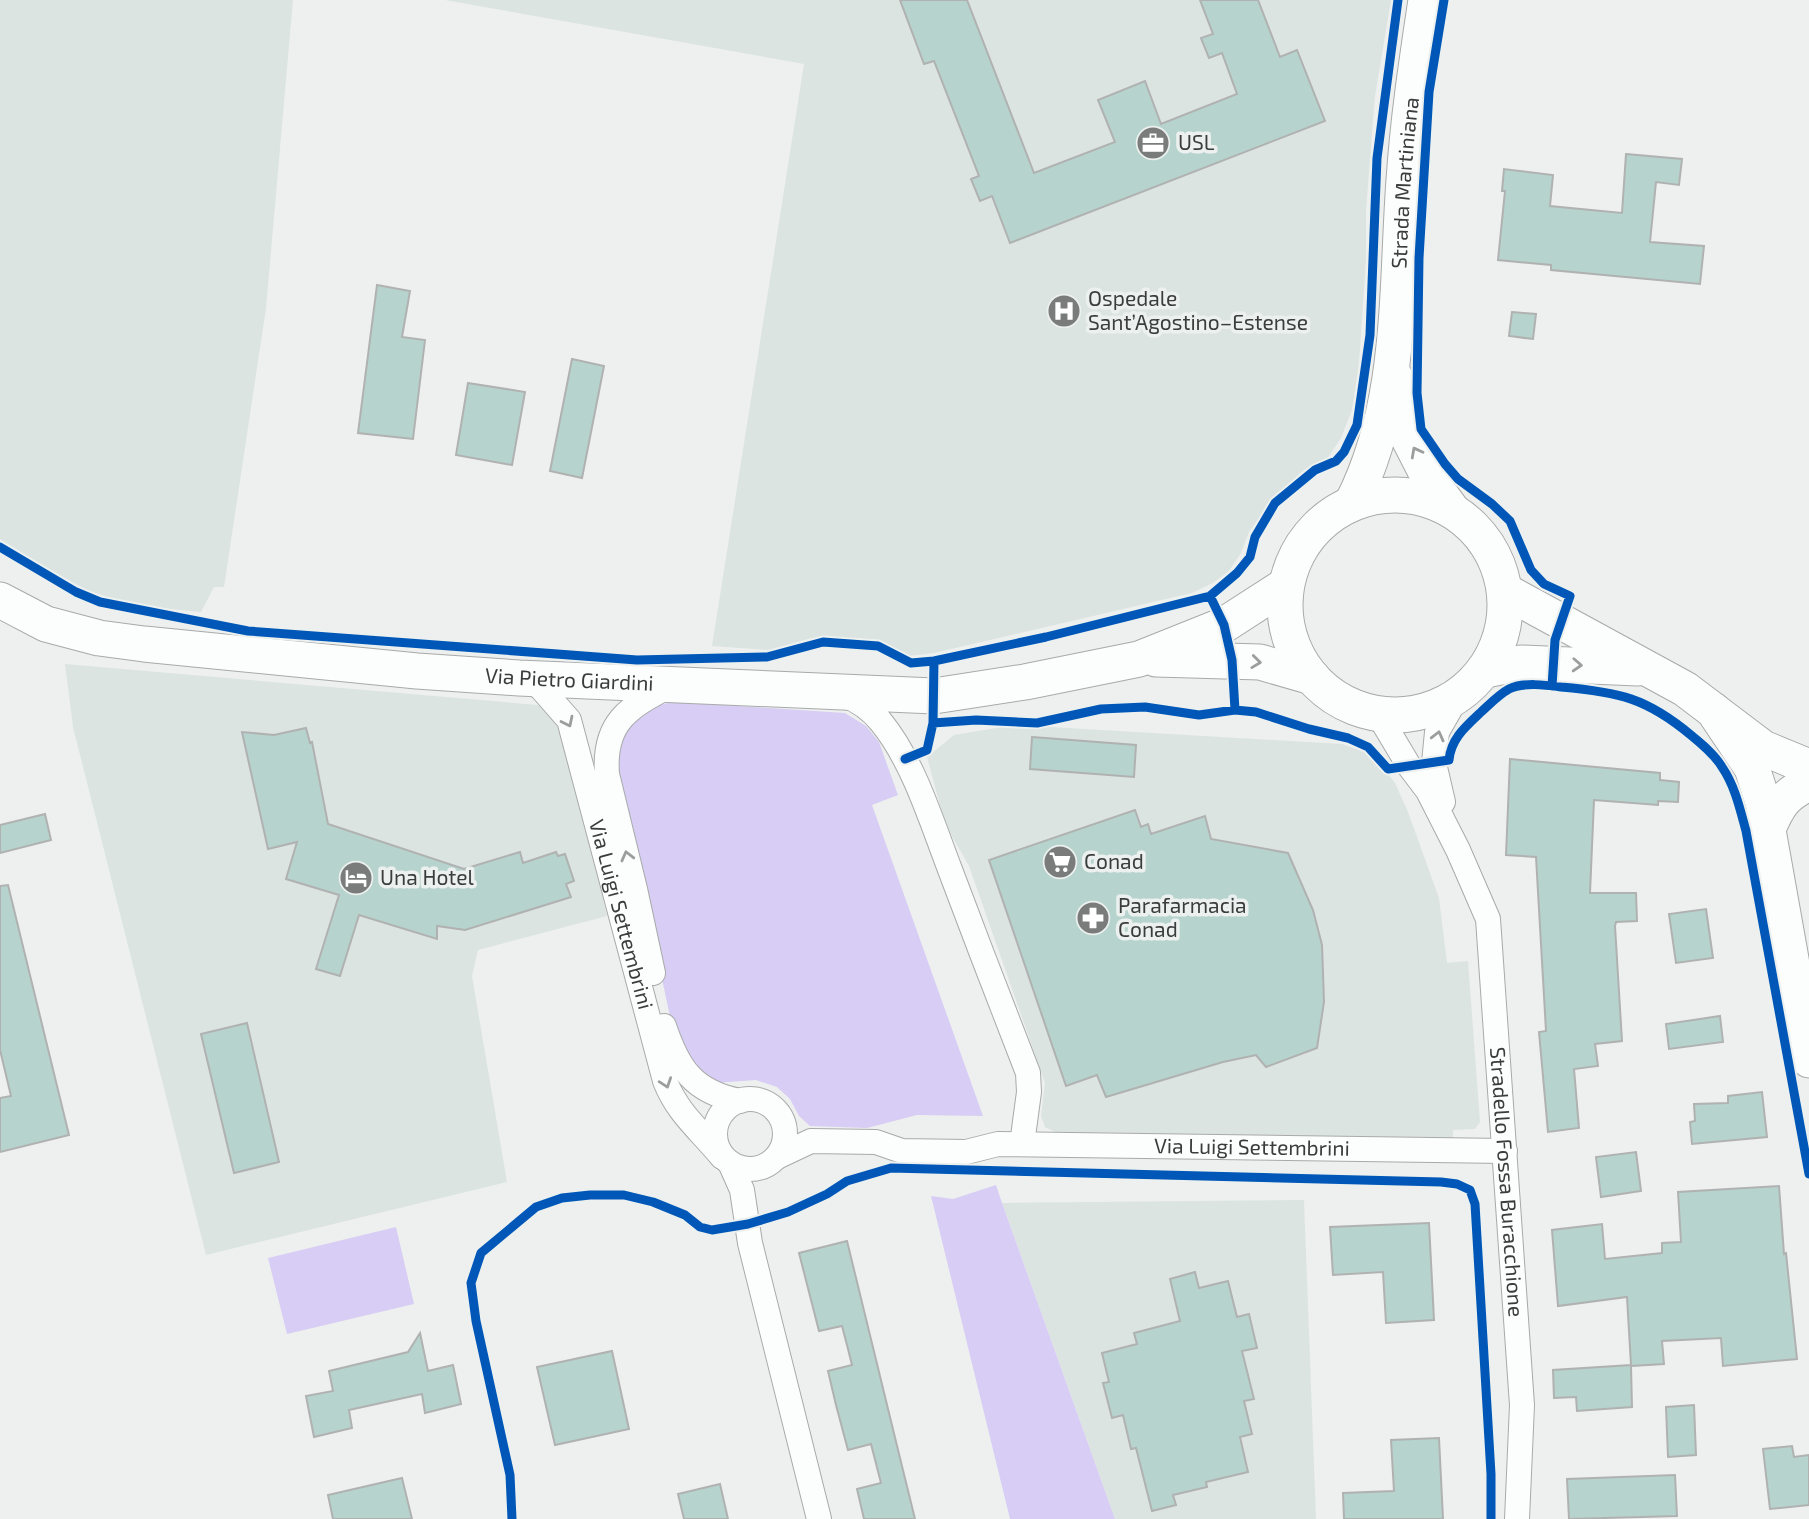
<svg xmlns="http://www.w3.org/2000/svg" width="1809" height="1519" viewBox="0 0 1809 1519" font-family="'Exo 2',sans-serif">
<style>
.built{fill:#dce4e1}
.green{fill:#d8cdf4}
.building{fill:#b7d3cd;stroke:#b0b2b1;stroke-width:2}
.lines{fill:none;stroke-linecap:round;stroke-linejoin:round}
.street-casing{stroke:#a8aaa9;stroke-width:26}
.secondary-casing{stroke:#a8aaa9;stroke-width:37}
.street{stroke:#fcfdfd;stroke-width:24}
.secondary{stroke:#fcfdfd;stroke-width:35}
.cycleway-casing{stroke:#ecf1ef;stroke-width:13}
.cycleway{stroke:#0057b8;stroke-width:9}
.oneway{stroke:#9c9d9d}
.labels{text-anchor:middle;stroke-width:7;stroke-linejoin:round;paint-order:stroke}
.poi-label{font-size:21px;fill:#3b3d3d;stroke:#ecf1ef;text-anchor:start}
.street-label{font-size:21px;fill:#3b3d3d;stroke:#ecf1ef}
</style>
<rect width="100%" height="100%" fill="#edf0ef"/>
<!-- built -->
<path class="built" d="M 0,0 L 293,0 L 266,308 L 224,587 L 214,587 L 201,612 L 131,605 L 87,590 L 48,569 L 0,539 Z
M 445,0 L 1391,0 L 1375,96 L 1366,210 L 1366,260 L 1359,363 L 1352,410 L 1341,438 L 1327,459 L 1304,470 L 1277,494 L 1249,532 L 1241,553 L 1229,571 L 1213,583 L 1192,593 L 934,653 L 909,656 L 875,639 L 812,638 L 769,650 L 712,646 L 804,64 Z
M 65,664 L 538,705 L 552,714 L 562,729 L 568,749 L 607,916 L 478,950 L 472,976 L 507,1182 L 206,1255 L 73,727 Z
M 1014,725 L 1342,744 L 1365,752 L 1379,763 L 1395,783 L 1408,812 L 1439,898 L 1447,963 L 1468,961 L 1480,1122 L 1475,1129 L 1453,1130 L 1453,1138 L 1055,1132 L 1045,1127 L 1041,1116 L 1045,1083 L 969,866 L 945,824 L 927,757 L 954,735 Z
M 1304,1200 L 1316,1519 L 1115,1519 L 1002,1203 Z"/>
<!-- green -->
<path class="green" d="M 683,700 L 707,704 L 845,713 L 866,726 L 879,742 L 898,795 L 872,805 L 983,1116 L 917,1115 L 867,1128 L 810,1126 L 799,1116 L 790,1099 L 777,1087 L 756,1080 L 715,1083 L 706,1079 L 674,1035 L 617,769 L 618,743 L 634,722 L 658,705 Z
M 996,1185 L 1002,1203 L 1115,1519 L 1010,1519 L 931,1196 L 953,1199 Z
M 396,1227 L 414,1304 L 287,1334 L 268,1258 Z"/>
<!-- building -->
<path class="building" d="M 900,0 L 967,0 L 1034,173 L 1115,142 L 1098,100 L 1145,81 L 1161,124 L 1237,94 L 1222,53 L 1209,58 L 1201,38 L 1213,34 L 1200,0 L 1258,0 L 1280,57 L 1297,50 L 1325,121 L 1010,243 L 992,196 L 980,201 L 971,179 L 979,176 L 934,61 L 924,64 Z
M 1626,154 L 1682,159 L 1679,185 L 1656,182 L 1650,242 L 1704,246 L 1700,284 L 1551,270 L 1551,265 L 1498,260 L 1505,191 L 1502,191 L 1504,169 L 1553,175 L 1550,206 L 1622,213 Z
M 377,285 L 410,291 L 402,337 L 425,340 L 413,439 L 358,433 Z
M 1512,312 L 1536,314 L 1533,339 L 1509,336 Z
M 572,359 L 604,366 L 582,478 L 550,471 Z
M 468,383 L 525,392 L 512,465 L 456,455 Z
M 306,728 L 310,743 L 312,742 L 328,824 L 464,869 L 520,852 L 523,863 L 556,852 L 558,856 L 565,854 L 574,881 L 566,884 L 571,897 L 465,930 L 437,926 L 437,939 L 359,915 L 340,976 L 316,969 L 339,895 L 286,879 L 297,842 L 268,849 L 242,732 L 274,735 Z
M 1032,737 L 1136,745 L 1134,777 L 1030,769 Z
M 1510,759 L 1660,773 L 1660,780 L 1679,782 L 1678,802 L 1658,801 L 1658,805 L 1594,800 L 1590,893 L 1636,893 L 1637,921 L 1616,922 L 1615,926 L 1622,1041 L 1595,1044 L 1598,1066 L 1574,1069 L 1579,1128 L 1548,1132 L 1539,1032 L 1546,1031 L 1536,857 L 1506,855 Z
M 1135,810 L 1141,827 L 1148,824 L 1151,834 L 1205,816 L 1211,839 L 1288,853 L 1313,910 L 1322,945 L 1324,1002 L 1317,1048 L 1266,1067 L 1256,1055 L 1223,1062 L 1106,1097 L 1097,1075 L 1066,1086 L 989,860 Z
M 45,814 L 51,840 L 0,853 L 0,825 Z
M 8,885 L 69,1135 L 0,1152 L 0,1098 L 11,1096 L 0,1050 L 0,886 Z
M 1706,909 L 1713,958 L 1676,963 L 1669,914 Z
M 1720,1016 L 1723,1042 L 1669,1049 L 1666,1024 Z
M 247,1023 L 279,1162 L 234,1173 L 201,1034 Z
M 1762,1092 L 1767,1137 L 1692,1144 L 1690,1122 L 1695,1121 L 1694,1104 L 1728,1103 L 1728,1096 Z
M 1636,1152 L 1641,1191 L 1601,1197 L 1596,1157 Z
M 1779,1186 L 1784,1254 L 1786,1253 L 1797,1359 L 1723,1366 L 1721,1338 L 1662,1341 L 1664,1364 L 1631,1366 L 1632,1407 L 1577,1411 L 1576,1397 L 1554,1398 L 1553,1370 L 1631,1365 L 1627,1297 L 1558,1306 L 1552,1230 L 1602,1224 L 1605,1259 L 1662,1253 L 1662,1243 L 1681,1242 L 1678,1192 Z
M 1429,1223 L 1434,1320 L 1386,1323 L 1383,1272 L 1333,1275 L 1330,1227 Z
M 847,1241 L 900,1458 L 915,1519 L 864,1519 L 857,1489 L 881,1483 L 871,1444 L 848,1450 L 836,1405 L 828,1371 L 852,1365 L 847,1345 L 842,1326 L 819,1331 L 799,1253 Z
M 1195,1272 L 1199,1288 L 1228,1281 L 1237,1317 L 1249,1314 L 1257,1348 L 1242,1351 L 1254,1399 L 1244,1401 L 1252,1434 L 1240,1437 L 1248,1472 L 1206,1482 L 1207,1487 L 1173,1495 L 1176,1505 L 1152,1511 L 1136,1448 L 1131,1449 L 1123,1415 L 1112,1418 L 1103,1383 L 1109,1382 L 1102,1353 L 1137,1344 L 1134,1333 L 1180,1321 L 1170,1279 Z
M 420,1333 L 428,1371 L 453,1365 L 461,1404 L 425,1413 L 422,1394 L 349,1410 L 352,1428 L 314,1437 L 306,1396 L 333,1391 L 329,1371 L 408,1352 Z
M 612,1351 L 629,1429 L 555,1445 L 537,1367 Z
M 1694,1405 L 1696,1455 L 1668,1457 L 1666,1407 Z
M 1439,1438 L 1443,1519 L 1344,1519 L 1343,1493 L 1394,1491 L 1391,1440 Z
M 1792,1446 L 1794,1457 L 1809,1455 L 1809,1505 L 1770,1509 L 1763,1449 Z
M 1675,1475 L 1677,1516 L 1569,1519 L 1567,1479 Z
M 402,1478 L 412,1519 L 333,1519 L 328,1495 Z
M 720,1484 L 728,1519 L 684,1519 L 678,1494 Z"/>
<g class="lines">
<defs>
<g id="street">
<path id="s1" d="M 523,679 L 540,687 L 569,720 L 665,1081 C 678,1114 700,1130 722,1157"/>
<path d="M 842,694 C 857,700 871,709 881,722 C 913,761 931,820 949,867 C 975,936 1001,1004 1028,1073 L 1029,1092 L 1022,1144"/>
<path id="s2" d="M 1378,714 L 1409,766 L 1428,791 L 1458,850 L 1488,919 L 1522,1405 L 1517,1519"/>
<path d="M 1443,802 L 1434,763 L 1437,732 L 1457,697"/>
<path d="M 653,973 L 635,889 L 607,774 C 603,722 629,707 671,685"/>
<path d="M 664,1026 C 678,1068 693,1092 740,1101"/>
<circle cx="750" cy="1134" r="35"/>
<path id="s3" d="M 777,1157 L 811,1141 L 876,1142 L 902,1151 L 966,1152 L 998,1144 L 1505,1151"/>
<path d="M 730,1163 L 742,1190 L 750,1243 L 819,1519"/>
</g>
<g id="secondary">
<path d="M 1395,377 L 1406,433 L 1430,480 L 1452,510"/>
<circle cx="1395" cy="605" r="110"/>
<path id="s4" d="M 1352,503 C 1403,404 1396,288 1404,180 C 1408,119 1417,60 1426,0"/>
<path d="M 1505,591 L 1685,689 L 1763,748 L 1809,767"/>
<path id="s5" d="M 0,600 L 46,624 L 99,638 L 144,644 L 417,671 L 519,678 L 934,696 L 1025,682 L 1139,659 L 1224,625 L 1286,585"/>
<path d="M 1156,659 L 1260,662 L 1312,677"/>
<path d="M 1485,670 L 1521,663 L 1638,668"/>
<path d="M 1713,710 L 1752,768 L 1763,802 L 1809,1060"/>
<path d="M 1768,829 C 1778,805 1784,795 1809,783"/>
</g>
</defs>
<!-- street casing -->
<use href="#street" class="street-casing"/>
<!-- secondary casing -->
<use href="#secondary" class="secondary-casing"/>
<!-- street -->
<use href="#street" class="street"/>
<!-- secondary -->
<use href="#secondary" class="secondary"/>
<defs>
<path id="cycleway" d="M 1444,0 L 1429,92 L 1419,258 L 1417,393 L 1421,429 L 1445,464 L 1458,479 L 1492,504 L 1510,521 L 1531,570 L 1544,584 L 1570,596 L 1555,640 L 1552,686
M 0,547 L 76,592 L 100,602 L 248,631 L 637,660 L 767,657 L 823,642 L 878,646 L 911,663 L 934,661 L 1046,637 L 1210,596 L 1237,573 L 1250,557 L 1255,537 L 1275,503 L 1315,470 L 1336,461 L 1344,452 L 1357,425 L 1370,335 L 1377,158 L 1398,0
M 1210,596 L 1224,625 L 1232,660 L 1235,710
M 933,723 L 976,720 L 1037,723 L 1101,709 L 1145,707 L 1199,715 L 1235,710 L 1256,712 L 1309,729 L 1348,738 L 1368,747 L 1388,769 L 1449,760 C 1451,739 1465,727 1480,713 C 1489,705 1498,695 1509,689 C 1523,682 1546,685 1561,687 C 1619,692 1647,698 1692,736 C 1703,745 1715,755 1722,767 C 1735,786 1740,809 1746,831 L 1809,1174
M 905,759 L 927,750 L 933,723 L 934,661
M 512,1519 L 510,1475 L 476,1321 L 471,1283 L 481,1253 L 536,1207 L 562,1198 L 590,1195 L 624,1195 L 653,1202 L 685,1215 L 700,1227 L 712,1230 L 748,1224 L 788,1212 L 827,1194 L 847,1181 L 891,1168 L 1441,1182 L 1457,1184 L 1470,1190 L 1475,1204 L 1491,1474 L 1491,1519"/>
</defs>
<!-- cycleway casing -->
<use href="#cycleway" class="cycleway-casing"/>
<!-- cycleway -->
<use href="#cycleway" class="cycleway"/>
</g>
<!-- one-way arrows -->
<defs><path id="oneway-chevron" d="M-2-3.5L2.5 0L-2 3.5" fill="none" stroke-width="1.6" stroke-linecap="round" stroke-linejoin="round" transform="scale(1.75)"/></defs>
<g class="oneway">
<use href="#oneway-chevron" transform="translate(1416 452) rotate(-118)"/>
<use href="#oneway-chevron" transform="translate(1256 662) rotate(7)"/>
<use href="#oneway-chevron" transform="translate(1577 665) rotate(3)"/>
<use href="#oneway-chevron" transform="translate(568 722) rotate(64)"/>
<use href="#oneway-chevron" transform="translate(1438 736) rotate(-76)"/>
<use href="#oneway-chevron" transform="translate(627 856) rotate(-104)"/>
<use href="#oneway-chevron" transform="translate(666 1083) rotate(71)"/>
</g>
<!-- icons -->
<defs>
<symbol id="office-disc" viewBox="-11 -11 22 22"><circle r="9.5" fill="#797c7b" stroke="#ecf1ef"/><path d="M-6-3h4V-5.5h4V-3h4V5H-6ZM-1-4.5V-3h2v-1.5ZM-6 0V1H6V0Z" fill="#fff"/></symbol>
<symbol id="hospital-disc" viewBox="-11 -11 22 22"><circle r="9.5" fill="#797c7b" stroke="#ecf1ef"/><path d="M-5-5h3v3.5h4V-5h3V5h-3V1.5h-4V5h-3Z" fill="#fff"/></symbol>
<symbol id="supermarket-disc" viewBox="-11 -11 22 22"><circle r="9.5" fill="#797c7b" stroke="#ecf1ef"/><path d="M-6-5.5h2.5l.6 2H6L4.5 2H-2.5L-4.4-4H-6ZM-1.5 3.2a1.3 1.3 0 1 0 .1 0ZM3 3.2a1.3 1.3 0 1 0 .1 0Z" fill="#fff"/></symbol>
<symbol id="hotel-disc" viewBox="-11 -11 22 22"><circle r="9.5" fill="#797c7b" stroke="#ecf1ef"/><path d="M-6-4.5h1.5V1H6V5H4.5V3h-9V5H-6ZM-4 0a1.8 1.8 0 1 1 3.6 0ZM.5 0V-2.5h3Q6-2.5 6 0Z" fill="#fff"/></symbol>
<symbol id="pharmacy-disc" viewBox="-11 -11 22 22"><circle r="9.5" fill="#797c7b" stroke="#ecf1ef"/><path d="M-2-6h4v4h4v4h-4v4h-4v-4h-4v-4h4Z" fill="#fff"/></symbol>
</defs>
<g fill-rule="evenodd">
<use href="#office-disc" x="1134" y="124" width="38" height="38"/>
<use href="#hospital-disc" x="1045" y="292" width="38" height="38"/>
<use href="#supermarket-disc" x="1041" y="843" width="38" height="38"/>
<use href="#hotel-disc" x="337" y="859" width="38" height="38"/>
<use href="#pharmacy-disc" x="1074" y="899" width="38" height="38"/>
</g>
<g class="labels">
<!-- poi labels -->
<g class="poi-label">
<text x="1178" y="150">USL</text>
<text x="1088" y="306">Ospedale<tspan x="1088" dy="24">Sant’Agostino–Estense</tspan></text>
<text x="1084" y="869">Conad</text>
<text x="380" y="885">Una Hotel</text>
<text x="1118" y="913">Parafarmacia<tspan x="1118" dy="24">Conad</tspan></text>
</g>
<!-- street labels -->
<g class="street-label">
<text dy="7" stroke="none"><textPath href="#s4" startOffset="327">Strada Martiniana</textPath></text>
<text dy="7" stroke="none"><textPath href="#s5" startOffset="579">Via Pietro Giardini</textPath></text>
<text dy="7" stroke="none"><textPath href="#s1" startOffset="264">Via Luigi Settembrini</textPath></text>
<text dy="7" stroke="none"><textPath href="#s3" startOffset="481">Via Luigi Settembrini</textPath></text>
<text dy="7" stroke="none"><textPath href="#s2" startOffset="497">Stradello Fossa Buracchione</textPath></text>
</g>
</g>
</svg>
